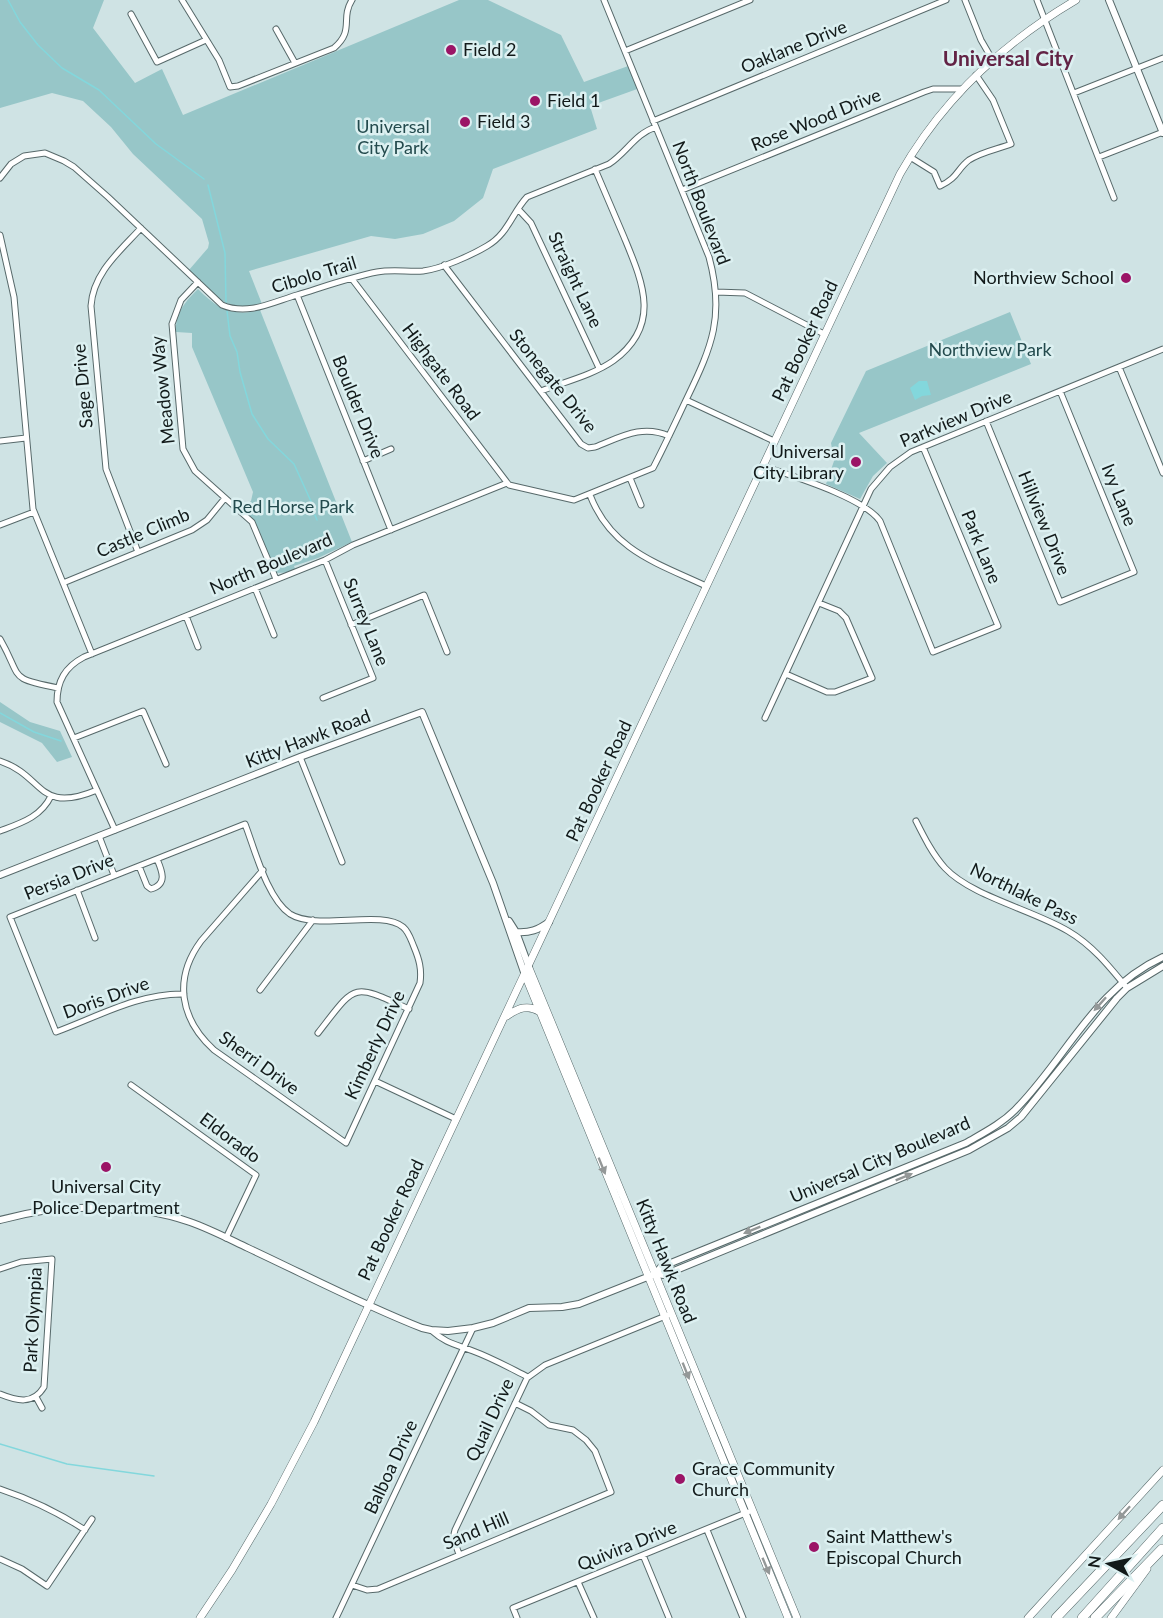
<svg xmlns="http://www.w3.org/2000/svg" width="1163" height="1618" viewBox="0 0 1163 1618" font-family="Lato,sans-serif">
  <rect width="100%" height="100%" fill="#cfe3e4"/>
  <!-- green -->
  <path fill="#97c6c8" d="M0,0H104L93,28L135,83L162,69L183,115L459,0H488L561,35L584,82L631,65L640,88L590,106L597,129L493,169L483,198L454,221L423,234L395,239L371,236L249,271L262,304C222,313 215,295 189,270L208,248L209,243L202,219L133,154L111,127L83,101L52,93L0,108Z
    M198,289C218,309 231,317 260,310L352,542L318,558L294,566L296,572L276,573L255,523L241,509L251,501L253,492L192,347V333L176,332C175,313 185,302 198,289Z
    M1010,312L1031,364L859,433L887,463L873,476L860,499L826,484L834,461L831,443L866,371Z
    M0,702L30,722L60,731L72,757L57,762L42,743L0,722Z"/>
  <!-- water -->
  <path fill="#83d7dc" d="M919,381H927L931,395L922,396L915,400L910,388Z"/>
  <g fill="none" stroke-linecap="round" stroke-linejoin="round">
    <!-- stream -->
    <path stroke="#83d7dc" stroke-width="1.5" d="M8,0L20,22L38,45L62,68L99,90L156,144L204,179
      M208,185L225,253L226,302
      M227,311L230,336L237,352L240,372L252,414L268,439L294,464L314,508
      M315,515L317,520
      M0,713L34,732L61,741
      M0,1444L67,1464L154,1476"/>
    <defs>
      <path id="minor" d="M182,0L219,60L230,87L238,86L334,48C355,30 340,19 352,0
        M965,0L981,40L992,59
        M1037,0L1114,198
        M131,14L157,62L206,40
        M276,29L295,63
        M625,51L750,0
        M1074,93L1163,58
        M653,121L946,0
        M910,157L934,172L940,186C958,178 957,169 969,160C981,152 998,149 1011,144L993,100L976,75
        M1099,157L1163,132
        M0,178L11,164L24,156L45,153L64,161L74,167L108,197L222,305C248,316 273,302 297,295C323,287 351,277 377,272C392,269 408,272 423,271C441,269 472,255 487,246C508,234 512,213 527,197L609,164C626,153 636,133 656,127
        M682,190L924,92L933,89H963
        M518,209L531,223L599,368
        M0,235L14,297L33,509L92,654
        M444,265L581,444L588,448L595,447C621,437 642,424 669,436
        M352,279L509,485L574,500L653,468C665,445 676,421 687,398C712,346 725,316 709,257L604,0
        M198,282L181,300L172,324L183,449L195,471L252,522L276,579
        M716,292L745,293L824,334
        M297,295L391,530
        M1119,367L1163,473
        M541,391C564,382 593,375 613,361C662,325 643,283 624,237C614,214 605,192 595,169
        M686,400L774,441
        M986,421L1060,602L1134,572L1060,391
        M0,441L26,438
        M363,461L391,449
        M763,466C792,476 863,497 880,521L933,652L998,626L923,447
        M630,478L641,505
        M590,495C611,550 657,563 706,586
        M0,525L34,512
        M138,552L106,469L91,306C93,273 120,251 141,228
        M63,583L192,530L207,520L225,498
        M255,588L274,635
        M186,616L198,647
        M351,625L424,595L447,652
        M0,639C23,679 7,678 58,688
        M786,674L827,692H835L872,678L846,618L839,611L819,603
        M323,698L373,678L325,560
        M765,718L871,489L890,467L911,452L1163,349
        M74,738L143,711L166,764
        M300,757L342,862
        M0,761C45,776 37,815 97,790
        M916,821C924,837 933,855 945,868C971,896 1033,910 1068,931C1092,945 1109,966 1127,988
        M115,830L57,702C57,681 65,667 84,657L325,560L353,545L507,483
        M0,831C21,823 41,817 51,796
        M99,836L114,875
        M139,866L147,886L151,889C168,884 162,871 157,859
        M77,890L95,938
        M260,990L313,920
        M184,994C139,993 97,1017 56,1032L10,917L245,824C255,850 267,898 290,914C317,931 382,909 403,927C409,932 411,940 414,947C419,959 422,969 420,983L346,1143L214,1050C180,1019 173,979 201,941L263,870
        M318,1033C357,983 351,983 409,1009
        M375,1081L456,1119
        M131,1085L256,1175L226,1238
        M0,1269L21,1262L52,1259L44,1387C33,1405 17,1401 0,1394
        M431,1330C447,1344 455,1344 473,1351C492,1358 510,1368 528,1377
        M36,1397L42,1408
        M0,1489C30,1499 58,1512 85,1530
        M707,1530L743,1618
        M459,1554L453,1538L455,1530L527,1378L545,1365L668,1315
        M643,1555L669,1618
        M0,1559L22,1569L47,1586L92,1519
        M578,1582L594,1618
        M352,1585L367,1590L378,1589L611,1492L595,1451L586,1440L573,1430L549,1425L531,1411L515,1403
        M336,1618L473,1328
        M517,1618L513,1608L748,1512"/>
      <path id="tertiary" d="M1109,0L1163,133
        M0,875L300,757L422,712L493,883L525,975
        M509,921L516,932L529,967
        M516,932C530,933 538,930 549,922
        M0,1220C57,1204 133,1202 190,1222C210,1229 229,1239 248,1248C306,1275 363,1305 422,1328L431,1330L448,1331L473,1328L493,1323L529,1308L562,1307L579,1304L655,1274L661,1267L966,1143C983,1133 1001,1124 1015,1110C1067,1058 1093,989 1163,957
        M655,1274L664,1275L969,1150L1008,1128L1021,1117L1117,998L1127,988L1163,966"/>
      <path id="secondary" d="M529,968L797,1618
        M525,975L788,1618
        M507,1016C518,1008 528,1004 540,1012
        M200,1618L232,1570L271,1504L314,1422L900,174C942,100 1003,43 1076,0
        M1028,1618L1163,1470
        M1111,1618L1147,1569"/>
      <path id="motorway" d="M1056,1618L1163,1505
        M1082,1618L1163,1528
        M1095,1618L1162,1549"/>
    </defs>
    <!-- minor casing -->
    <use href="#minor" stroke="#57696a" stroke-width="7"/>
    <!-- tertiary casing -->
    <use href="#tertiary" stroke="#57696a" stroke-width="8"/>
    <!-- secondary casing -->
    <use href="#secondary" stroke="#57696a" stroke-width="8"/>
    <!-- motorway casing -->
    <use href="#motorway" stroke="#57696a" stroke-width="10"/>
    <!-- minor -->
    <use href="#minor" stroke="#fff" stroke-width="5"/>
    <!-- tertiary -->
    <use href="#tertiary" stroke="#fff" stroke-width="6"/>
    <!-- secondary -->
    <use href="#secondary" stroke="#fff" stroke-width="7"/>
    <!-- motorway -->
    <use href="#motorway" stroke="#fff" stroke-width="9"/>
  </g>
  <!-- one-way arrows -->
  <defs><path id="oneway-solid" d="M-6-.8H1V-3.2L6.5 0L1 3.2V.8H-6Z" transform="scale(1.5)"/></defs>
  <g fill="#949898">
    <use href="#oneway-solid" transform="translate(1100 1004) rotate(132)"/>
    <use href="#oneway-solid" transform="translate(602 1166) rotate(68)"/>
    <use href="#oneway-solid" transform="translate(904 1177) rotate(-22)"/>
    <use href="#oneway-solid" transform="translate(752 1230) rotate(158)"/>
    <use href="#oneway-solid" transform="translate(686 1371) rotate(68)"/>
    <use href="#oneway-solid" transform="translate(1124 1513) rotate(132)"/>
    <use href="#oneway-solid" transform="translate(766 1566) rotate(67)"/>
  </g>
  <!-- markers -->
  <g fill="#9b1466" stroke="#dcf0f1" stroke-width="2">
    <circle cx="451" cy="50" r="6"/>
    <circle cx="535" cy="101" r="6"/>
    <circle cx="465" cy="122" r="6"/>
    <circle cx="1126" cy="278" r="6"/>
    <circle cx="856" cy="462" r="6"/>
    <circle cx="106" cy="1167" r="6"/>
    <circle cx="680" cy="1479" r="6"/>
    <circle cx="814" cy="1547" r="6"/>
  </g>
  <g text-anchor="middle" stroke-width="5" stroke-linejoin="round" paint-order="stroke">
    <!-- street labels -->
    <g font-size="18" fill="#121a1a" stroke="#dcf0f1">
      <text transform="translate(794 47) rotate(-22)" y="6">Oaklane Drive</text>
      <text transform="translate(816 120) rotate(-22)" y="6">Rose Wood Drive</text>
      <text transform="translate(701 203) rotate(69)" y="6">North Boulevard</text>
      <text transform="translate(314 275) rotate(-17)" y="6">Cibolo Trail</text>
      <text transform="translate(575 280) rotate(65)" y="6">Straight Lane</text>
      <text transform="translate(805 341) rotate(-65)" y="6">Pat Booker Road</text>
      <text transform="translate(441 372) rotate(53)" y="6">Highgate Road</text>
      <text transform="translate(553 381) rotate(51)" y="6">Stonegate Drive</text>
      <text transform="translate(83 386) rotate(-95)" y="6">Sage Drive</text>
      <text transform="translate(163 390) rotate(-96)" y="6">Meadow Way</text>
      <text transform="translate(358 407) rotate(68)" y="6">Boulder Drive</text>
      <text transform="translate(956 419) rotate(-23)" y="6">Parkview Drive</text>
      <text transform="translate(1119 495) rotate(68)" y="6">Ivy Lane</text>
      <text transform="translate(1044 523) rotate(68)" y="6">Hillview Drive</text>
      <text transform="translate(143 533) rotate(-23)" y="6">Castle Climb</text>
      <text transform="translate(981 547) rotate(68)" y="6">Park Lane</text>
      <text transform="translate(271 564) rotate(-23)" y="6">North Boulevard</text>
      <text transform="translate(366 622) rotate(68)" y="6">Surrey Lane</text>
      <text transform="translate(308 739) rotate(-21)" y="6">Kitty Hawk Road</text>
      <text transform="translate(599 781) rotate(-65)" y="6">Pat Booker Road</text>
      <text transform="translate(69 877) rotate(-22)" y="6">Persia Drive</text>
      <text transform="translate(1024 894) rotate(26)" y="6">Northlake Pass</text>
      <text transform="translate(106 998) rotate(-20)" y="6">Doris Drive</text>
      <text transform="translate(375 1045) rotate(-65)" y="6">Kimberly Drive</text>
      <text transform="translate(259 1063) rotate(36)" y="6">Sherri Drive</text>
      <text transform="translate(230 1138) rotate(37)" y="6">Eldorado</text>
      <text transform="translate(880 1160) rotate(-23)" y="6">Universal City Boulevard</text>
      <text transform="translate(391 1220) rotate(-65)" y="6">Pat Booker Road</text>
      <text transform="translate(666 1261) rotate(68)" y="6">Kitty Hawk Road</text>
      <text transform="translate(33 1320) rotate(-87)" y="6">Park Olympia</text>
      <text transform="translate(490 1420) rotate(-65)" y="6">Quail Drive</text>
      <text transform="translate(391 1467) rotate(-65)" y="6">Balboa Drive</text>
      <text transform="translate(476 1531) rotate(-23)" y="6">Sand Hill</text>
      <text transform="translate(627 1546) rotate(-22)" y="6">Quivira Drive</text>
    </g>
    <!-- poi labels -->
    <g font-size="18" fill="#121a1a" stroke="#dcf0f1" text-anchor="start">
      <text x="463" y="56">Field 2</text>
      <text x="547" y="107">Field 1</text>
      <text x="477" y="128">Field 3</text>
      <text x="1114" y="284" text-anchor="end">Northview School</text>
      <text x="844" y="458" text-anchor="end">Universal<tspan x="844" dy="21">City Library</tspan></text>
      <text x="106" y="1193" text-anchor="middle">Universal City<tspan x="106" dy="21">Police Department</tspan></text>
      <text x="692" y="1475">Grace Community<tspan x="692" dy="21">Church</tspan></text>
      <text x="826" y="1543">Saint Matthew's<tspan x="826" dy="21">Episcopal Church</tspan></text>
    </g>
    <!-- park labels -->
    <g font-size="18" fill="#234a4d" stroke="#dcf0f1">
      <text x="393" y="133">Universal<tspan x="393" dy="21">City Park</tspan></text>
      <text x="990" y="356">Northview Park</text>
      <text x="293" y="513">Red Horse Park</text>
    </g>
    <!-- quarter labels -->
    <g font-size="21" font-weight="bold" fill="#622345" stroke="#dcf0f1">
      <text x="1008" y="66">Universal City</text>
    </g>
  </g>
  <!-- north arrow -->
  <g transform="translate(1109 1564) rotate(278)" stroke="#dcf0f1" stroke-width="4.5" paint-order="stroke">
  <path d="M0-4.5L10 22L0 15L-10 22Z" fill="#121a1a"/>
  <text y="-9" font-size="16" font-weight="bold" text-anchor="middle" fill="#121a1a">N</text>
  </g>
</svg>
